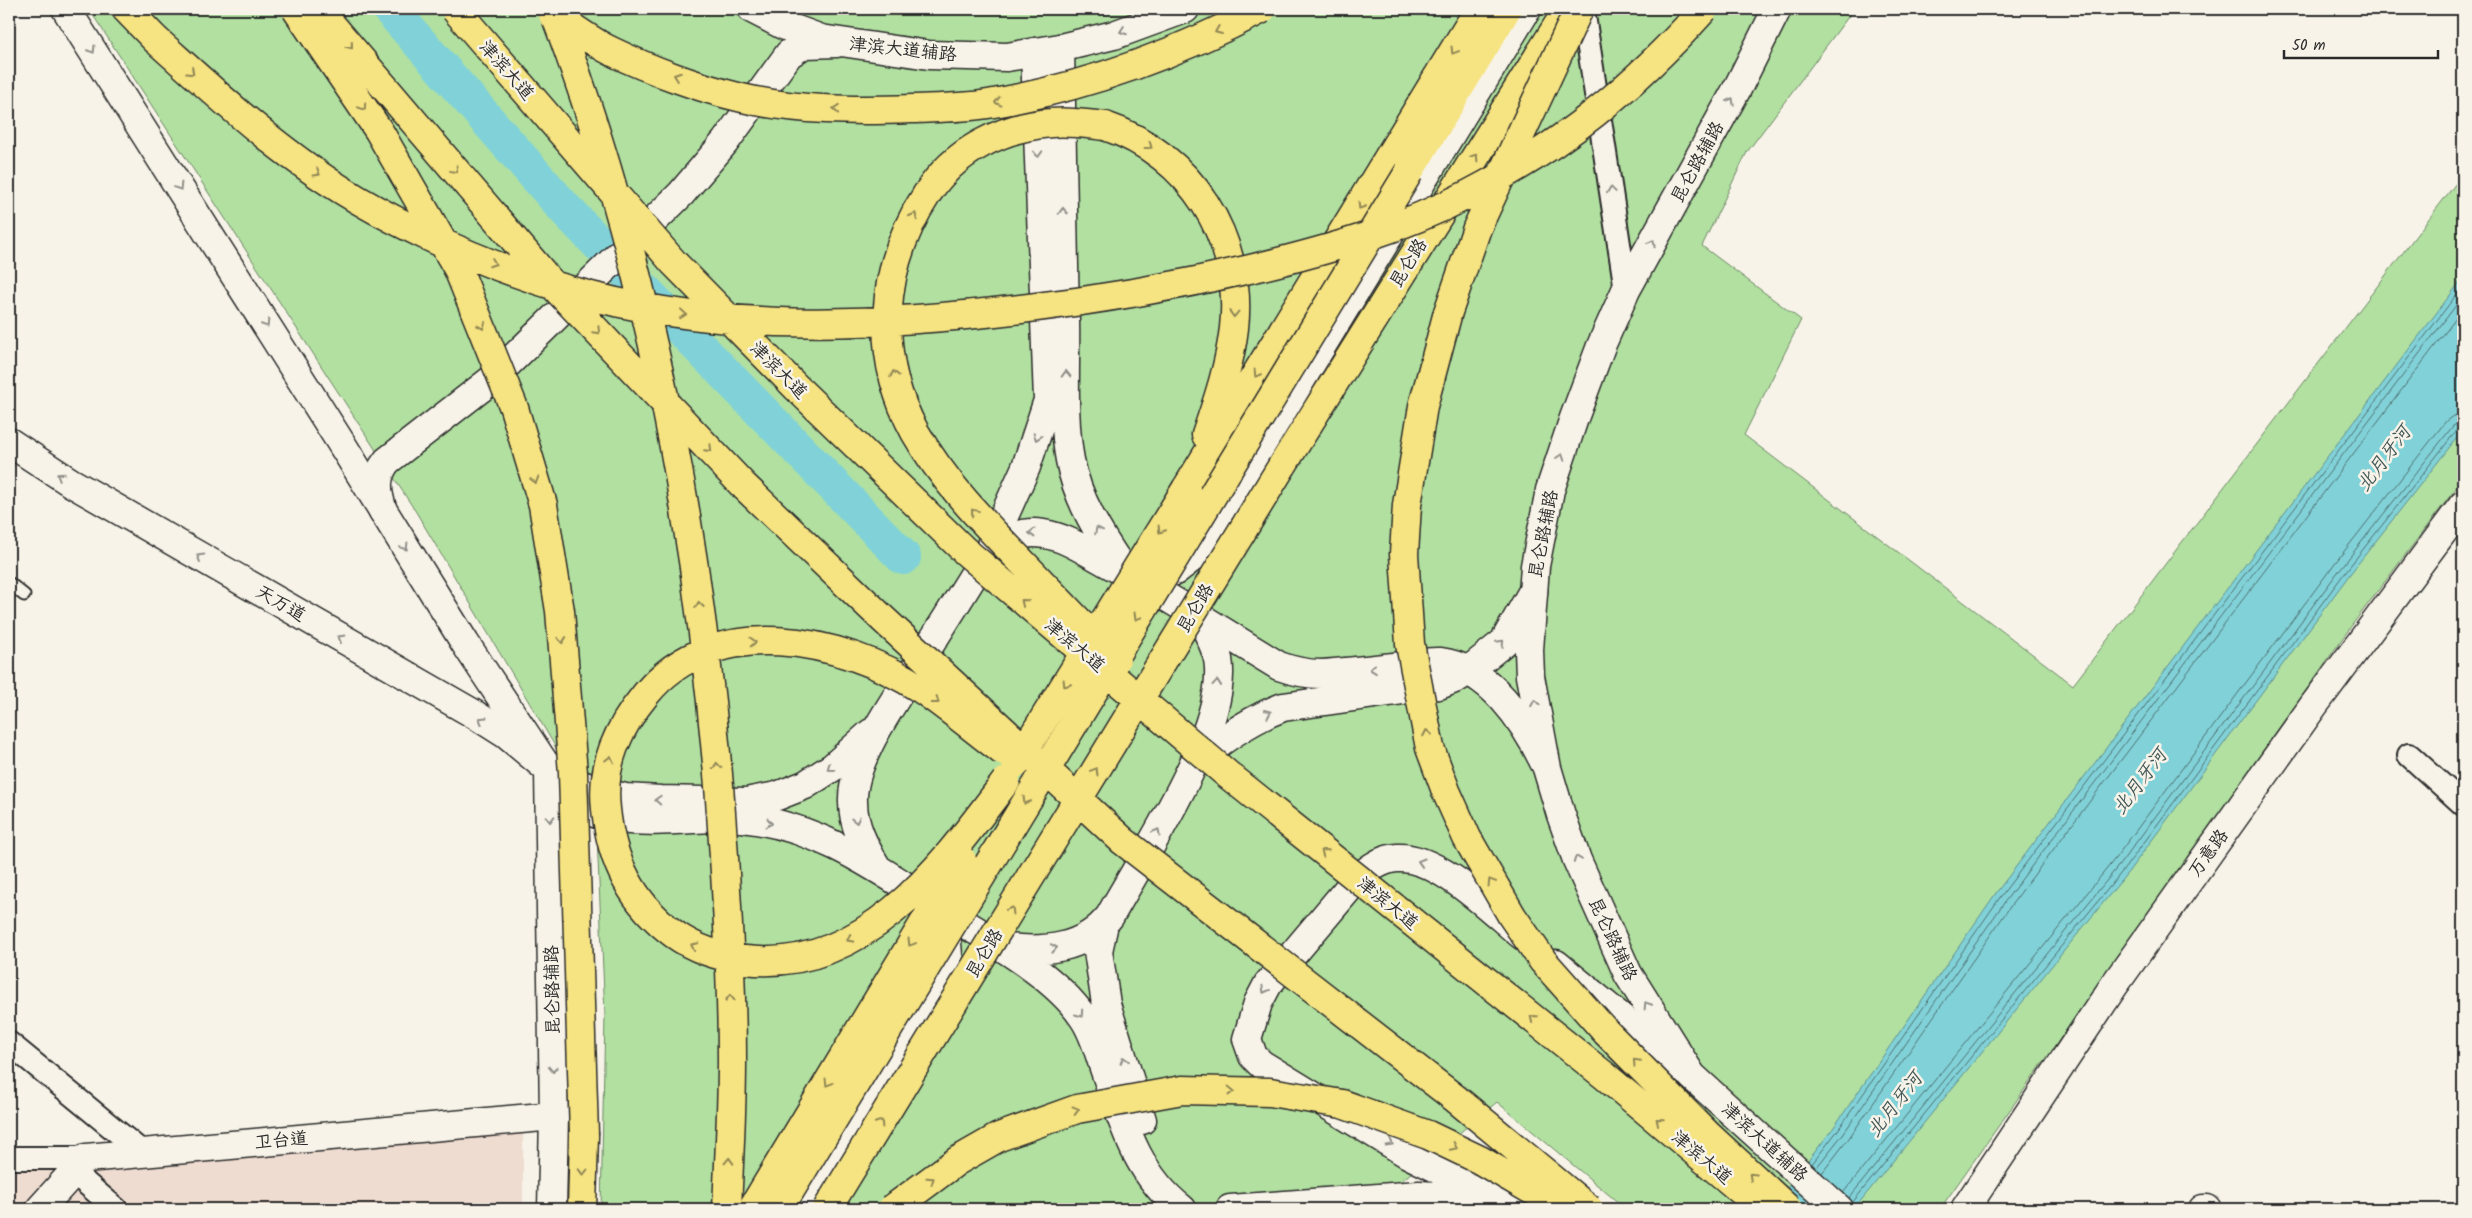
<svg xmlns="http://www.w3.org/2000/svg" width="2472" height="1218" viewBox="0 0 2472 1218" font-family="Kalam,'LXGW WenKai TC',sans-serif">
  <rect width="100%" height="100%" fill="#f7f3e8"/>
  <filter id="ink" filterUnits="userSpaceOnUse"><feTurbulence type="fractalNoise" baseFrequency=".02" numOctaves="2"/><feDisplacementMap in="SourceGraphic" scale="10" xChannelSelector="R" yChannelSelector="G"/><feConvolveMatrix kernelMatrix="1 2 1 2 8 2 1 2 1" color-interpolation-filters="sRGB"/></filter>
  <g filter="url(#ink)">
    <!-- built -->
    <path fill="#efdcd0" d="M523,1132V1209H9V1160Z"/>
    <!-- green -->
    <path fill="#b1e0a0" stroke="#6e8666" d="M89,9H1854L1747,152L1702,246L1801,320L1744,435L2073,685L2463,174V479L2352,625L1940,1209H1626L1497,1102L1400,1182L1309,1194L1297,1209H601L605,1015L596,815L416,512Z"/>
    <!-- water -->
    <path fill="#81d2d8" stroke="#5f8f93" d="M2463,278V430L2350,574L2129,871L1854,1209H1771L1834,1127L1996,893Z"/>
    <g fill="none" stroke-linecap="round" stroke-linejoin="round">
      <!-- shore -->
      <path stroke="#4d6e70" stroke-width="1" d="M1812,1164L1838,1130L2001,896L2463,286
        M1816,1168L1843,1134L2006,900L2463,296
        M1822,1173L1849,1138L2012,904L2463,309
        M1843,1193L2114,860L2335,563L2446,421L2453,416L2463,414
        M1849,1198L2120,864L2341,568L2453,426L2463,421
        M1852,1203L2125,868L2346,571L2457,430L2463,428"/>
      <!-- river -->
      <path stroke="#81d2d8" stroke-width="36" d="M390,9L566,210L903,557"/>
      <defs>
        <path id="service" d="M9,583L24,595"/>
        <path id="minor" d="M1583,9L1626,290
          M2409,755L2463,804
          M9,1043L143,1153
          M9,1158H86
          M73,1172L116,1209"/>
        <path id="tertiary" d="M1060,48C1061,139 1063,230 1065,320C1066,364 1062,418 1070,460C1077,499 1100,536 1122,568
          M9,442L70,482L474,714L507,735L549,770L589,788L625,798L661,800L746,802L777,796L805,785L833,767L871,733
          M383,511C377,493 374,477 387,461L490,381L681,194L725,142L789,54L804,44L837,43
          M987,554L1026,467L1048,400L1035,52
          M1198,759C1224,738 1251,719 1283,707L1439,685L1457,678L1468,671L1504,642L1533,591
          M560,788C596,839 689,814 742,818C774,821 807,832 836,846C869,862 899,882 930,902C977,933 1051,970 1083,1017C1093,1031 1098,1049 1103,1065C1122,1119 1135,1173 1182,1209
          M876,866C864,846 853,825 853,802C851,759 897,698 919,662C942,626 964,591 986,555C1003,539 1020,530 1044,534C1066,537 1087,552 1106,562C1165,594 1221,631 1279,666C1293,671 1306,674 1321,674C1348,672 1374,669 1401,666C1413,665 1427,661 1440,662C1489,668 1524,721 1544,762
          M1104,924L1098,951L1106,1004L1142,1120
          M1006,948C1044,952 1084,950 1110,916C1143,856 1230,726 1218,659C1215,645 1208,633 1202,620
          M1556,964L1687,1072
          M1503,1201L1408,1154L1261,1064L1253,1056L1247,1039L1258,1003L1268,984L1354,882C1366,871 1380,859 1397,858C1438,855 1493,912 1523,936
          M40,1209L86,1158L554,1116
          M1965,1209L2115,984L2314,705L2463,505
          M2203,1209H2207"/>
        <path id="secondary" d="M66,9L343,446L465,643L549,770L554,1116L552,1209
          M752,9L783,25L821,39L929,55L1007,57L1060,48L1114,35L1185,9
          M1777,9L1738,87L1626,290L1601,346L1574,418L1550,490L1535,566L1529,650L1530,676L1547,768L1561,815L1577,860L1628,974L1692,1076L1839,1209
          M1157,577L1175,571L1193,557L1527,9
          M796,1209L943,966L948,956L946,929
          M1230,1209L1419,1195L1468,1198L1510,1204L1519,1209"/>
        <path id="trunk" d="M126,9L155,39
          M1105,126C1190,154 1244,238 1234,328C1230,364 1218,400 1206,435
          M1409,172L1507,9
          M1282,466L1568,9
          M1186,489L1479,9
          M582,1209L584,1135"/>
      </defs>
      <!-- service casing -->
      <use href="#service" stroke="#2b2b2b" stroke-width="15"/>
      <!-- minor casing -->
      <use href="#minor" stroke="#2b2b2b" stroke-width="26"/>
      <!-- tertiary casing -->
      <use href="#tertiary" stroke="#2b2b2b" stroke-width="31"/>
      <!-- secondary casing -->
      <use href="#secondary" stroke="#2b2b2b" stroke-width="31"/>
      <!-- trunk casing -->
      <use href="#trunk" stroke="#2b2b2b" stroke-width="31"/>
      <!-- service -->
      <use href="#service" stroke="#f7f3e8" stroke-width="11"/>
      <!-- minor -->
      <use href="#minor" stroke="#f7f3e8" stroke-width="22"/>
      <!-- tertiary -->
      <use href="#tertiary" stroke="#f7f3e8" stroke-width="28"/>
      <!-- secondary -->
      <use href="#secondary" stroke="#f7f3e8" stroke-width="28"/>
      <!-- trunk -->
      <use href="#trunk" stroke="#f6e381" stroke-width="28"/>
      <defs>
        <path id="trunk-bridge" d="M296,9L379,131L458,269L514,408L543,505L560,611L573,773L584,1135
          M318,9L552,284L742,484L884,620L1123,841L1456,1099L1589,1209
          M455,9L674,263L797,388L965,551L1227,774L1605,1076L1763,1209
          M553,9C647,257 697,522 719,786C726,878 732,970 732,1062C732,1111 729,1160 727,1209
          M1579,9L1477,228L1448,312L1423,406L1407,505L1404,554L1410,644L1430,748L1446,791L1467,838L1512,916L1543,961L1606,1032L1709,1136L1788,1209
          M553,15C572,26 590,41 611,51C650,70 700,88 742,98C797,111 856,111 912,109C937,108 963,108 988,104C1083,88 1176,54 1262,9
          M155,39C202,81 248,124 299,161C373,216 481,265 569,290C716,333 871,327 1021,309C1099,300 1174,287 1250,269C1325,251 1400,230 1469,194C1562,146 1634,87 1704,9
          M1105,126C1087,124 1069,121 1051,123C1002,127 954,151 927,194C880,266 873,355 915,432C943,481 982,521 1021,561C1053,594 1084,627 1116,660
          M1004,752C976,731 949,708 921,689C842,638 713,611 646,694C618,728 601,764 606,809C611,861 632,903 674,934C695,949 719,957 745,960C865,974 943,865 1006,781
          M1016,764L1186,489
          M752,1209L962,860
          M779,1209L1409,172
          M827,1209L1282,466
          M892,1209L957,1161L999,1137L1077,1109L1182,1090L1270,1092L1342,1104L1428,1135L1480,1160L1564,1209"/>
      </defs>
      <!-- trunk-bridge casing -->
      <use href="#trunk-bridge" stroke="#2b2b2b" stroke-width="31" stroke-linecap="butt"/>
      <!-- trunk-bridge -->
      <use href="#trunk-bridge" stroke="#f6e381" stroke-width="28"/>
    </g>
    <!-- one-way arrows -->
    <defs><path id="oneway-chevron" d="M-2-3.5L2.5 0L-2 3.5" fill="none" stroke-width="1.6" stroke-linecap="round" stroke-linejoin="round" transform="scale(1.25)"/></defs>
    <g stroke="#918f8a">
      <use href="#oneway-chevron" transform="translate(1123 31) rotate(160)"/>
      <use href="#oneway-chevron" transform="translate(92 50) rotate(58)"/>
      <use href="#oneway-chevron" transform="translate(1731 101) rotate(-61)"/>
      <use href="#oneway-chevron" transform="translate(1038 154) rotate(88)"/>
      <use href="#oneway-chevron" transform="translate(179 187) rotate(58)"/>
      <use href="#oneway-chevron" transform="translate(1611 190) rotate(-98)"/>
      <use href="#oneway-chevron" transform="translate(1063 211) rotate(-91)"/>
      <use href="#oneway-chevron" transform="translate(1652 243) rotate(-61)"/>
      <use href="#oneway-chevron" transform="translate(266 324) rotate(58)"/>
      <use href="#oneway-chevron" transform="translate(1066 374) rotate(-91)"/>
      <use href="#oneway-chevron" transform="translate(1037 437) rotate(109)"/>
      <use href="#oneway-chevron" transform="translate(1561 457) rotate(-72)"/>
      <use href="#oneway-chevron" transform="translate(60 476) rotate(-147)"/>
      <use href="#oneway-chevron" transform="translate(1098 530) rotate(-116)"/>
      <use href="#oneway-chevron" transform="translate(1032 533) rotate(180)"/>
      <use href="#oneway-chevron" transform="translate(405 547) rotate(58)"/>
      <use href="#oneway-chevron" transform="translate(200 557) rotate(-150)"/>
      <use href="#oneway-chevron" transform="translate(341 638) rotate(-150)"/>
      <use href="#oneway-chevron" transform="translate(1501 643) rotate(-47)"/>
      <use href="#oneway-chevron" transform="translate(1373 669) rotate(174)"/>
      <use href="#oneway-chevron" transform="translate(1217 683) rotate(-85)"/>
      <use href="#oneway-chevron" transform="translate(1535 703) rotate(-100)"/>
      <use href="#oneway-chevron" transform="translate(1268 713) rotate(-24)"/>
      <use href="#oneway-chevron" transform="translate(482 720) rotate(-148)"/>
      <use href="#oneway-chevron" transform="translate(830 768) rotate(144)"/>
      <use href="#oneway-chevron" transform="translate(658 800) rotate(-177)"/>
      <use href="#oneway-chevron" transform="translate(550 819) rotate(89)"/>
      <use href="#oneway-chevron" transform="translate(856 820) rotate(77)"/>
      <use href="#oneway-chevron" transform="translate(769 823) rotate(11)"/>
      <use href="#oneway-chevron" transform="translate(1157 832) rotate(-61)"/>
      <use href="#oneway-chevron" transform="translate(1577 859) rotate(-111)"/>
      <use href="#oneway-chevron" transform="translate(1421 862) rotate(-163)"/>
      <use href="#oneway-chevron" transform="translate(1054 948) rotate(-11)"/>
      <use href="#oneway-chevron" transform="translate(1265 990) rotate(119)"/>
      <use href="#oneway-chevron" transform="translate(1647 1005) rotate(-122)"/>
      <use href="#oneway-chevron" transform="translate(1080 1014) rotate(55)"/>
      <use href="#oneway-chevron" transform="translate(1124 1060) rotate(-107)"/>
      <use href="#oneway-chevron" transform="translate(553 1069) rotate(89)"/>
      <use href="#oneway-chevron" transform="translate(1390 1143) rotate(31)"/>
    </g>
    <g stroke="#908756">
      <use href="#oneway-chevron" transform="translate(1218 31) rotate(157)"/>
      <use href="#oneway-chevron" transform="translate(350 46) rotate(50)"/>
      <use href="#oneway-chevron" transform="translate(1454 51) rotate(121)"/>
      <use href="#oneway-chevron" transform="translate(191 72) rotate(43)"/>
      <use href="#oneway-chevron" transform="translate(677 76) rotate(-160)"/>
      <use href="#oneway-chevron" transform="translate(998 102) rotate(167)"/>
      <use href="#oneway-chevron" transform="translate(363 107) rotate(56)"/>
      <use href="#oneway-chevron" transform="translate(836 109) rotate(-176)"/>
      <use href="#oneway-chevron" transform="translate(1149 146) rotate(36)"/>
      <use href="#oneway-chevron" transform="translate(1475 157) rotate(-58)"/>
      <use href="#oneway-chevron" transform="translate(455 170) rotate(50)"/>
      <use href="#oneway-chevron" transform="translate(317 173) rotate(32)"/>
      <use href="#oneway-chevron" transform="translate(1361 206) rotate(122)"/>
      <use href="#oneway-chevron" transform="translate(914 216) rotate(-63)"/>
      <use href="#oneway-chevron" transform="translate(493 263) rotate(20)"/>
      <use href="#oneway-chevron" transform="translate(683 314) rotate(6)"/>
      <use href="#oneway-chevron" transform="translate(1234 314) rotate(91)"/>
      <use href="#oneway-chevron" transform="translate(482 326) rotate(68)"/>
      <use href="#oneway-chevron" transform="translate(597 331) rotate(46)"/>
      <use href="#oneway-chevron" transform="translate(894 374) rotate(-101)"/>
      <use href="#oneway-chevron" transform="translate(1257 374) rotate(122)"/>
      <use href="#oneway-chevron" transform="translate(709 449) rotate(46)"/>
      <use href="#oneway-chevron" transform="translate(535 480) rotate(74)"/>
      <use href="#oneway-chevron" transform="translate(974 512) rotate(-130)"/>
      <use href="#oneway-chevron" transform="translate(1161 530) rotate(122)"/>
      <use href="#oneway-chevron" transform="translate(1024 602) rotate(-140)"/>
      <use href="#oneway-chevron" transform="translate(699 605) rotate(-97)"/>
      <use href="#oneway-chevron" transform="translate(1137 617) rotate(121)"/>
      <use href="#oneway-chevron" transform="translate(562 640) rotate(85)"/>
      <use href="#oneway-chevron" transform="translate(753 642) rotate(-2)"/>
      <use href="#oneway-chevron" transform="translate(1066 684) rotate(122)"/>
      <use href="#oneway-chevron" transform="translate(936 701) rotate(37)"/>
      <use href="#oneway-chevron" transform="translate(1427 733) rotate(-101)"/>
      <use href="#oneway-chevron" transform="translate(610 759) rotate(-78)"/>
      <use href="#oneway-chevron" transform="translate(717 766) rotate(-95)"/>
      <use href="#oneway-chevron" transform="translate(1095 771) rotate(-59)"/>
      <use href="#oneway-chevron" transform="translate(1026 801) rotate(121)"/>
      <use href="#oneway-chevron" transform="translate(1324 852) rotate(-141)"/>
      <use href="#oneway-chevron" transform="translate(1491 882) rotate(-121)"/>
      <use href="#oneway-chevron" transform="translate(1011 910) rotate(-59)"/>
      <use href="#oneway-chevron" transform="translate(850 939) rotate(153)"/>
      <use href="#oneway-chevron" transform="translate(911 943) rotate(121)"/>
      <use href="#oneway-chevron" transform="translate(694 946) rotate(-152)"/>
      <use href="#oneway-chevron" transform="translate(730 998) rotate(-92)"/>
      <use href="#oneway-chevron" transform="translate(1533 1018) rotate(-141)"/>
      <use href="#oneway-chevron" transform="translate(1636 1062) rotate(-134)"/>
      <use href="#oneway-chevron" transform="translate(828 1083) rotate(121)"/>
      <use href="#oneway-chevron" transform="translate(1231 1091) rotate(1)"/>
      <use href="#oneway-chevron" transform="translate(1076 1110) rotate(-15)"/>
      <use href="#oneway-chevron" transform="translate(1659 1121) rotate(-140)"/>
      <use href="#oneway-chevron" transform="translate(880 1123) rotate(-58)"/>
      <use href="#oneway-chevron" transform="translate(1454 1147) rotate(26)"/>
      <use href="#oneway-chevron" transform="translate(729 1161) rotate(-88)"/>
      <use href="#oneway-chevron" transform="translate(583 1172) rotate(91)"/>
      <use href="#oneway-chevron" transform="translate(1752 1176) rotate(-137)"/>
      <use href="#oneway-chevron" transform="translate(931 1180) rotate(-35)"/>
    </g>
  </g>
  <g text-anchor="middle" stroke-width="5" stroke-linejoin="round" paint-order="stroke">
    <!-- street labels -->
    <g font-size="18" fill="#2b2b2b" stroke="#f7f3e8">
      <text transform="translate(903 49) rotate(6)" y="6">津滨大道辅路</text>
      <text transform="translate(507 70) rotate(49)" y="6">津滨大道</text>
      <text transform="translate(1697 162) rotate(-61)" y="6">昆仑路辅路</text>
      <text transform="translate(1408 263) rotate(-58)" y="6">昆仑路</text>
      <text transform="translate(779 370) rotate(45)" y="6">津滨大道</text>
      <text transform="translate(1543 534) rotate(-79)" y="6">昆仑路辅路</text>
      <text transform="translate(281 603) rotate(30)" y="6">天万道</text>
      <text transform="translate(1195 608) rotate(-59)" y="6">昆仑路</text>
      <text transform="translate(1075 645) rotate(40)" y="6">津滨大道</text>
      <text transform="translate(2208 853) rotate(-54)" y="6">万意路</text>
      <text transform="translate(1388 903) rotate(39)" y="6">津滨大道</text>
      <text transform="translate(1613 939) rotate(65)" y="6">昆仑路辅路</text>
      <text transform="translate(984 953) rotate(-59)" y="6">昆仑路</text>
      <text transform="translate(552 990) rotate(-91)" y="6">昆仑路辅路</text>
      <text transform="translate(281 1140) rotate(-5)" y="6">卫台道</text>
      <text transform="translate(1765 1142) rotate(42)" y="6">津滨大道辅路</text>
      <text transform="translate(1702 1157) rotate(40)" y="6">津滨大道</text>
    </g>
    <!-- water labels -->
    <g font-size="19" font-style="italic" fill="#405556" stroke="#f7f3e8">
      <text transform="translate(2383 458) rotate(-53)" y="7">北月牙河</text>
      <text transform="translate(2139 781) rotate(-53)" y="7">北月牙河</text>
      <text transform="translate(1894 1104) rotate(-52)" y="7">北月牙河</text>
    </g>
  </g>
  <!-- margin -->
  <rect width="2472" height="1218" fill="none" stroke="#f7f3e8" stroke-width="30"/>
  <rect x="15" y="15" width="2442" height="1188" fill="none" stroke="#2b2b2b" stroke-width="2" filter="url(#ink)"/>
  <!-- scale -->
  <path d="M2284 50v8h154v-8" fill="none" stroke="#2b2b2b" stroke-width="2.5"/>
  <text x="2292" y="50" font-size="15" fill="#2b2b2b" stroke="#f7f3e8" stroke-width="4" paint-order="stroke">50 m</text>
</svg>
